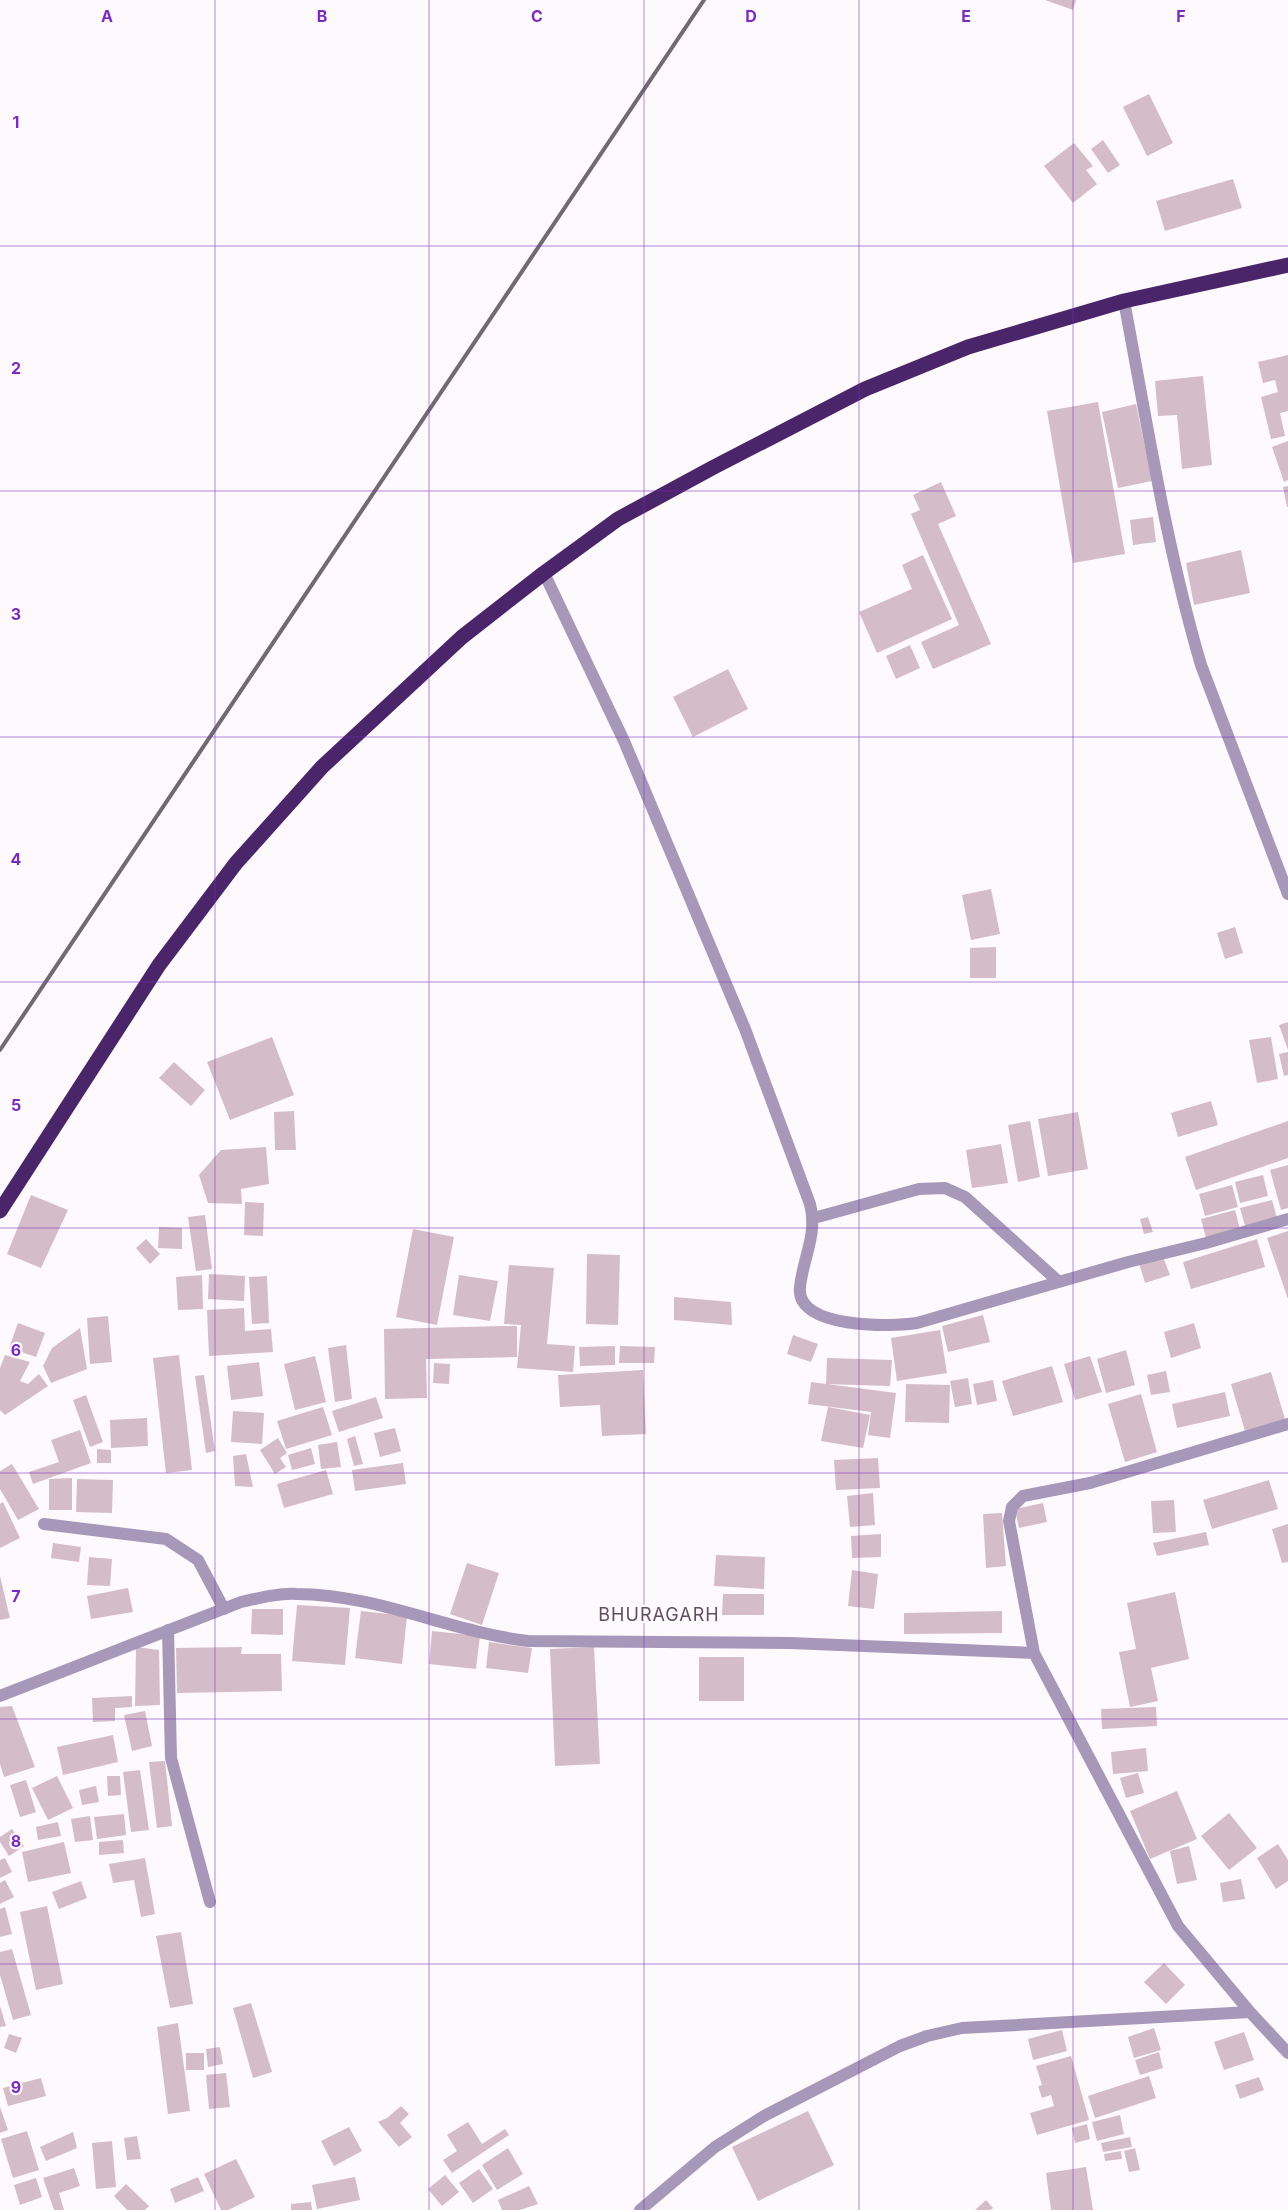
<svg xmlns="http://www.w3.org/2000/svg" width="1288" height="2210" viewBox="0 0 1288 2210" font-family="Inter,sans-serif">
  <rect width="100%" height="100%" fill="#fdf9fd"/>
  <!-- building -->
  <path fill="#d5bcc9" d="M1045,0H1076L1073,10Z
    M1149,94L1173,143L1147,156L1123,107Z
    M1103,140L1120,165L1108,173L1091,149Z
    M1074,143L1093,166L1086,170L1097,184L1073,203L1044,166Z
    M1233,179L1242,208L1165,231L1156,201Z
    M1288,355V411L1280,413L1285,436L1271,439L1261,397L1278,392L1275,380L1263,383L1258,362Z
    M1203,376L1212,465L1182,469L1177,415L1158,416L1155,381Z
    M1098,402L1125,554L1073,563L1047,411Z
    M1136,404L1152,481L1118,488L1102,412Z
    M1288,441V480L1284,482L1272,447Z
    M941,482L956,516L938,524L991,644L933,669L921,642L959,625L911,514L920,510L913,495Z
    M1288,486V507H1287L1283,487Z
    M1153,517L1156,542L1133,545L1130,520Z
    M1241,550L1250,593L1194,605L1186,563Z
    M923,555L952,619L877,653L859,612L912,589L902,565Z
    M910,645L920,668L896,679L886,656Z
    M728,669L748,709L693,737L673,697Z
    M991,889L1000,934L971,940L962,895Z
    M1235,927L1243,953L1225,959L1217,933Z
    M996,947V978H970V948Z
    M1288,1022V1050L1279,1025Z
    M272,1037L294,1095L230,1120L207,1062Z
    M1271,1037L1278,1079L1257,1083L1249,1040Z
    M1288,1052V1075L1284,1076L1279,1054Z
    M174,1062L205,1090L191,1106L159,1078Z
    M1211,1101L1218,1125L1178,1137L1171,1113Z
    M294,1111L296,1150H275L274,1112Z
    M1078,1112L1088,1169L1048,1176L1038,1119Z
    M1030,1121L1040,1177L1018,1182L1008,1125Z
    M1288,1121V1158L1196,1190L1185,1157Z
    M1001,1144L1008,1183L972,1188L966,1150Z
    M266,1147L269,1184L241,1189L242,1204L208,1203L199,1175L221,1150Z
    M1288,1165V1208L1281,1210L1270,1170Z
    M1263,1175L1268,1196L1240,1203L1235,1182Z
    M1232,1185L1238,1207L1205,1216L1199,1194Z
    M31,1195L68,1210L41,1268L7,1254Z
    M1272,1200L1277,1218L1245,1226L1240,1208Z
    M245,1202L264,1203L263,1236L244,1235Z
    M1235,1210L1240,1229L1206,1238L1201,1219Z
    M205,1215L212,1269L196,1271L188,1217Z
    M1148,1217L1153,1232L1144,1234L1140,1219Z
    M159,1227L182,1228V1249L158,1248Z
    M413,1229L454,1237L437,1325L396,1317Z
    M1288,1231V1299L1267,1238Z
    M146,1239L160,1254L150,1264L136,1248Z
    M1257,1239L1265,1267L1191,1289L1183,1262Z
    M587,1254L620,1255L618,1325L586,1324Z
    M1162,1254L1170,1275L1145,1283L1139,1263Z
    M509,1265L554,1268L547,1344L575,1346L573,1372L517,1368L521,1325L504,1324Z
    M209,1274L245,1276L244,1301L208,1299Z
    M202,1275L203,1309L178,1310L176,1277Z
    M459,1275L498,1281L490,1321L453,1315Z
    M267,1276L269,1323L252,1324L249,1277Z
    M674,1297L731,1302L732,1325L674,1320Z
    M244,1308L245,1331L271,1329L273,1352L209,1356L207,1310Z
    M983,1315L990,1342L948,1352L942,1326Z
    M108,1316L112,1362L90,1364L87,1318Z
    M18,1323L45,1333L36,1357L9,1348Z
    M1194,1323L1201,1348L1171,1358L1164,1332Z
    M503,1326H517V1357L426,1359L427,1398L385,1399L384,1329Z
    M80,1328L87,1369L51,1383L43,1366L52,1348Z
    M940,1330L947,1373L897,1381L891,1338Z
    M793,1335L818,1344L811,1362L787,1354Z
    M346,1345L352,1399L335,1402L328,1348Z
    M615,1346V1365L580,1366L579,1347Z
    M620,1346L655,1347L654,1363H619Z
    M1126,1350L1135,1385L1106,1393L1097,1359Z
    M5,1355L30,1362L20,1381L28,1384L39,1374L48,1386L5,1415L0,1410V1368Z
    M179,1355L192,1470L166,1473L153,1358Z
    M315,1356L326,1402L295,1410L284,1364Z
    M1090,1356L1102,1392L1075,1400L1064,1364Z
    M827,1358L892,1360L890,1386L826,1384Z
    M259,1362L263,1396L231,1400L227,1366Z
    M434,1363L450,1364L449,1384L433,1383Z
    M1052,1366L1063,1402L1013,1416L1002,1381Z
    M643,1370L646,1434L602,1436L600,1405L560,1407L558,1375Z
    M1166,1371L1170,1392L1151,1395L1147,1375Z
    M1271,1372L1285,1419L1245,1431L1231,1384Z
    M204,1375L215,1451L206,1453L195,1376Z
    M968,1378L972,1404L955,1407L950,1381Z
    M993,1380L997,1401L977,1405L973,1384Z
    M811,1382L896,1393L890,1438L868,1435L871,1412L808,1404Z
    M906,1384L950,1385L949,1423L905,1422Z
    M1225,1392L1230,1416L1177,1428L1172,1404Z
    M1141,1394L1157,1452L1125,1462L1108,1404Z
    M86,1395L103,1442L90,1447L73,1400Z
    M376,1397L383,1418L339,1432L332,1411Z
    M323,1407L332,1435L286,1449L277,1421Z
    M828,1407L870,1415L863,1448L821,1441Z
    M233,1411L264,1413L262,1444L231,1442Z
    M147,1418L148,1446L111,1448L110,1420Z
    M395,1428L401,1451L380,1457L374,1433Z
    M80,1430L91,1463L33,1484L29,1472L59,1462L51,1440Z
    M355,1436L363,1464L354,1466L347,1439Z
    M278,1438L287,1453L280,1458L286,1467L275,1474L260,1450Z
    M337,1442L341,1467L321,1469L318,1445Z
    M311,1448L315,1464L292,1470L288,1455Z
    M97,1449L111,1450V1463H97Z
    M246,1454L253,1487L235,1486L233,1456Z
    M878,1458L880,1488L836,1490L834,1460Z
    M403,1463L406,1484L355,1491L352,1470Z
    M12,1464L39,1509L18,1520L0,1489V1471Z
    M326,1470L333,1494L284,1508L277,1484Z
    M72,1478V1510H49V1479Z
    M77,1479L113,1480L112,1513L76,1512Z
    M1269,1480L1278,1509L1212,1529L1203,1500Z
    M873,1493L875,1525L850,1527L847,1496Z
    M1174,1500L1176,1532L1153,1533L1151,1501Z
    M3,1502L20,1538L0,1548V1504Z
    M1043,1503L1047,1522L1019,1528L1015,1509Z
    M1002,1513L1006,1566L986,1568L983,1514Z
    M1288,1524V1562L1282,1563L1272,1529Z
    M1206,1532L1209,1545L1157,1556L1153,1543Z
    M881,1534V1557L852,1558L851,1536Z
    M53,1543L81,1547L79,1562L51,1558Z
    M716,1555L765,1557L764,1589L714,1586Z
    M89,1557L112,1559L110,1586L87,1585Z
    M467,1563L499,1573L482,1625L450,1614Z
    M852,1570L878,1574L874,1609L848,1606Z
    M0,1576L10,1618L0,1620Z
    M128,1588L133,1612L91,1619L87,1596Z
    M1175,1592L1189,1659L1151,1668L1158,1701L1130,1707L1119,1652L1136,1649L1127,1603Z
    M723,1594H764V1615H722Z
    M297,1605L350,1608L345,1665L292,1661Z
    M252,1609H283V1635L251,1634Z
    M361,1611L407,1616L402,1664L355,1658Z
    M1002,1611V1633L904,1634V1613Z
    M432,1631L480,1636L476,1669L429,1664Z
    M489,1642L532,1648L528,1673L486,1668Z
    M136,1647L159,1650L160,1705L135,1706Z
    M242,1647L241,1654H281L282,1691L177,1693L176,1648Z
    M594,1647L600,1764L555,1766L550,1649Z
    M699,1657H744V1701H699Z
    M132,1696V1707L115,1708V1721L93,1722L92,1698Z
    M12,1706L35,1767L4,1777L0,1764V1707Z
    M1156,1707L1157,1726L1102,1729L1101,1709Z
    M145,1711L152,1746L132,1751L124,1715Z
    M113,1735L118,1762L63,1775L57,1747Z
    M1146,1748L1148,1771L1113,1774L1111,1752Z
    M165,1761L172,1826L157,1828L149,1762Z
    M140,1770L149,1830L131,1832L123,1772Z
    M1138,1773L1144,1793L1126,1798L1120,1778Z
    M57,1776L73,1808L48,1820L32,1788Z
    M107,1776H120L121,1795L108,1796Z
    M26,1780L36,1812L20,1817L10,1785Z
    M96,1786L99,1802L82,1805L79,1790Z
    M1177,1791L1197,1839L1150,1859L1130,1811Z
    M1229,1813L1257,1848L1229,1870L1201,1836Z
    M124,1814L126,1835L97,1839L94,1817Z
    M90,1816L93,1840L75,1842L71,1819Z
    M58,1822L61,1836L38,1840L36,1827Z
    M12,1829L24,1846L9,1856L0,1842V1837Z
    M123,1840L124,1853L99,1855V1842Z
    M64,1842L71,1873L28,1882L22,1852Z
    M1278,1844L1288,1860V1881L1276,1889L1257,1858Z
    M1189,1846L1197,1880L1177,1884L1170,1851Z
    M5,1858L12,1872L0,1878V1860Z
    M145,1858L155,1914L141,1917L134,1880L113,1883L109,1864Z
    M1241,1879L1245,1899L1223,1902L1220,1883Z
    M5,1880L14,1897L0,1904V1883Z
    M81,1881L87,1898L59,1909L52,1892Z
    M47,1906L63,1984L36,1990L20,1912Z
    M5,1907L12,1934L0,1937V1909Z
    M181,1932L193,2004L170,2008L156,1936Z
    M12,1949L31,2015L13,2020L0,1975V1952Z
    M1164,1963L1185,1985L1166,2004L1144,1982Z
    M251,2003L272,2072L253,2078L233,2008Z
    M0,2006L6,2026L0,2027Z
    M178,2023L190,2111L168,2114L157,2027Z
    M1154,2028L1161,2050L1134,2058L1128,2037Z
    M1062,2030L1067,2051L1033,2060L1028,2039Z
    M1244,2032L1254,2060L1224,2070L1214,2042Z
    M9,2034L22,2038L16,2053L4,2048Z
    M220,2047L223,2064L208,2067L206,2049Z
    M1159,2052L1163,2068L1140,2075L1135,2060Z
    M186,2053H204V2070H186Z
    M1071,2056L1089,2120L1037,2135L1030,2113L1054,2106L1051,2095L1042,2098L1038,2086L1042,2085L1036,2066Z
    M226,2073L230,2107L209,2109L206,2075Z
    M1149,2076L1156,2098L1095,2118L1088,2096Z
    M1259,2077L1264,2090L1240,2099L1235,2085Z
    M41,2078L46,2096L8,2106L3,2088Z
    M401,2106L409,2114L400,2123L412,2137L399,2147L378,2122L387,2118Z
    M0,2107L8,2130L0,2133Z
    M808,2111L834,2165L758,2201L732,2147Z
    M1120,2115L1124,2134L1097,2141L1092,2122Z
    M468,2122L482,2144L505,2129L509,2135L452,2173L443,2160L457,2151L447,2135Z
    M1087,2124L1090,2139L1075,2143L1072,2128Z
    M349,2127L362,2151L334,2166L321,2141Z
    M27,2131L39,2170L13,2178L1,2139Z
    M73,2132L77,2148L46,2161L40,2147Z
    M137,2136L141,2159L127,2160L124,2138Z
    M1130,2137L1132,2147L1103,2152L1101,2143Z
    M112,2141L116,2187L96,2189L92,2143Z
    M508,2148L523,2174L497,2190L482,2165Z
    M1135,2148L1140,2170L1129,2172L1124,2151Z
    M1121,2151L1122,2159L1105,2161L1104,2154Z
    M236,2159L255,2197L228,2210H221L204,2174Z
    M1086,2167L1093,2210H1051L1046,2173Z
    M74,2168L80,2186L59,2193L64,2210H54L43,2178Z
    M479,2169L493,2189L473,2203L459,2183Z
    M445,2175L459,2192L442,2206L428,2189Z
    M198,2177L204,2191L175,2203L170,2189Z
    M355,2177L360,2200L317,2209L312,2185Z
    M36,2178L42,2197L20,2205L14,2185Z
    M126,2184L149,2206L145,2210H127L114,2196Z
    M529,2186L538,2204L520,2210H502L498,2200Z
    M986,2200L993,2208L990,2210H975Z
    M311,2202L312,2210H291V2204Z"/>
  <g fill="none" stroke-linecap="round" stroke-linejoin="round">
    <!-- street -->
    <path stroke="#a797b9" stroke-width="12" d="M1124,301C1147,422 1166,546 1201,665L1288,894
      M544,573L624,741L745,1029L810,1204C818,1235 803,1257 800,1287C795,1329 892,1327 917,1323L1128,1262L1206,1243L1288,1219
      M814,1218L919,1189L945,1188L965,1197L1059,1282
      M1288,1424L1090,1483L1023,1496L1012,1507L1009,1521L1034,1653L1178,1926L1250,2012L1288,2053
      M44,1524L166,1539L198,1560L224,1609
      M168,1630L171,1758L210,1902
      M0,1696L241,1602C259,1598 278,1593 297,1594C376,1594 451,1632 528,1641L790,1643L1034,1653
      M640,2210L715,2147L764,2116L900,2046L927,2036L962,2028L1250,2012"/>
    <!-- highway -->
    <path stroke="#4b2569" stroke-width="15" d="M0,1211L159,965L236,863L322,767L462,637L544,573L618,519L714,467L865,389L968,347L1124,301L1288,265"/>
    <!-- rail -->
    <path stroke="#716b71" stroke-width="4" d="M0,1050L704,0"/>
  </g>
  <!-- grid -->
  <path fill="none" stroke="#7b2cbf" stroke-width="1" stroke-opacity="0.55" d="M215,0V2210M429,0V2210M644,0V2210M859,0V2210M1073,0V2210M0,246H1288M0,491H1288M0,737H1288M0,982H1288M0,1228H1288M0,1473H1288M0,1719H1288M0,1964H1288"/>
  <g text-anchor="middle" stroke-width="4.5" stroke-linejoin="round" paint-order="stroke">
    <!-- quarter labels -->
    <g font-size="18" letter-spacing="1" fill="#5f4f5f" stroke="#fdf9fd">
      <text x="659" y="1621">BHURAGARH</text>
    </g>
  </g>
  <g font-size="16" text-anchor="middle" font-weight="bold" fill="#7b2cbf" stroke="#fdf9fd" stroke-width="4.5" stroke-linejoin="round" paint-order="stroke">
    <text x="107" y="22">A</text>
    <text x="322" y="22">B</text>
    <text x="537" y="22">C</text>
    <text x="751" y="22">D</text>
    <text x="966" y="22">E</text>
    <text x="1181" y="22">F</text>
    <text x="16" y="128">1</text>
    <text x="16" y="374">2</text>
    <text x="16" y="620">3</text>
    <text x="16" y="865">4</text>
    <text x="16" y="1111">5</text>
    <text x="16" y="1356">6</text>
    <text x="16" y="1602">7</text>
    <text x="16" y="1847">8</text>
    <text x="16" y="2093">9</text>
  </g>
</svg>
